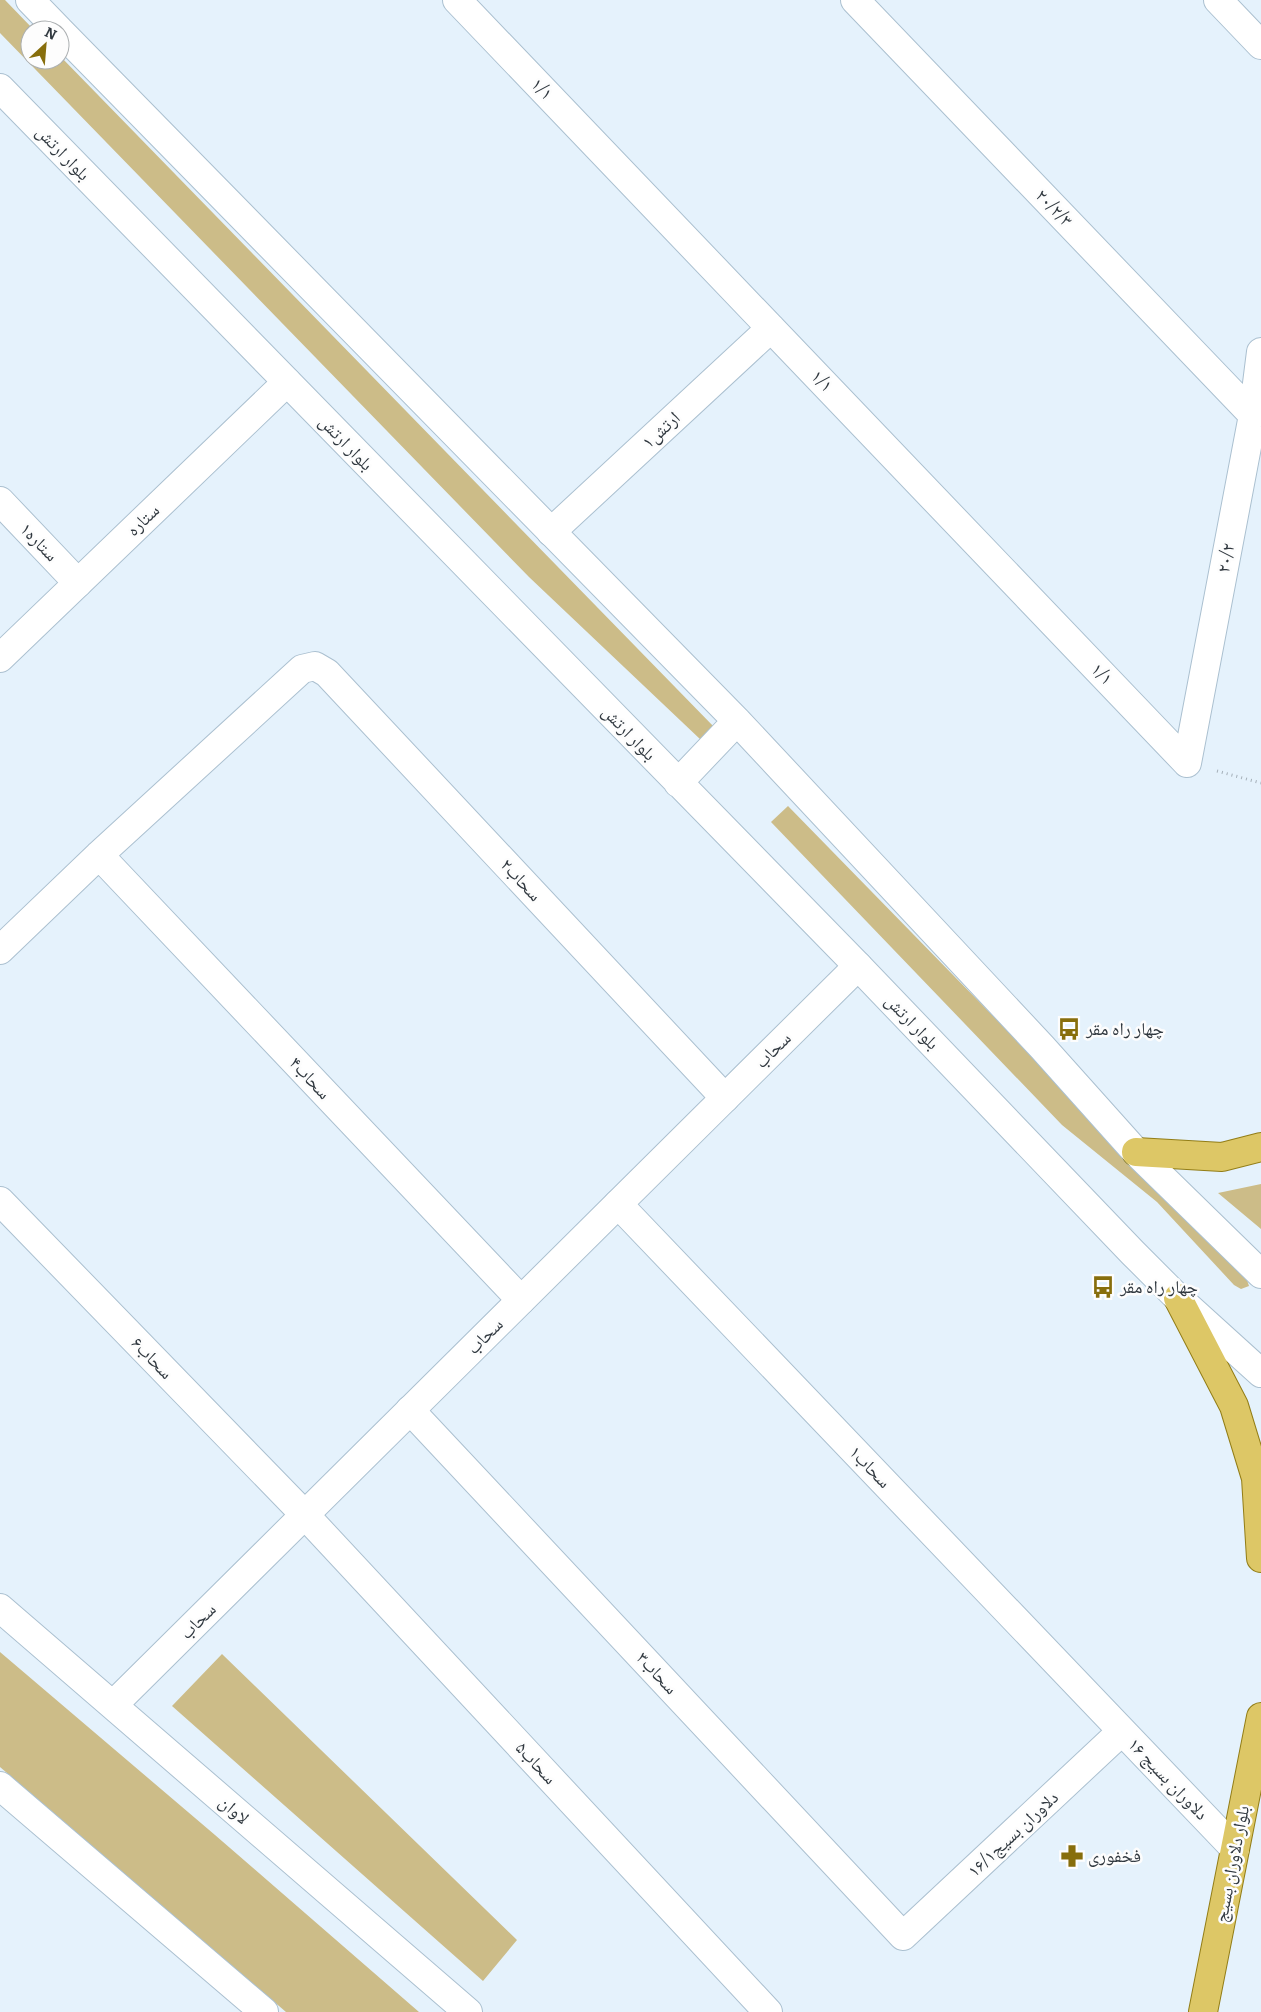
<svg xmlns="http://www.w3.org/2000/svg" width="1261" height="2012" viewBox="0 0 1261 2012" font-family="Bitter,'Noto Naskh Arabic',serif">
  <rect width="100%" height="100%" fill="#e5f2fc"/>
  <!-- green -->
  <path fill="#ccbc88" d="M0,0H5L34,30H30V60H60V56L715,728L701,740L529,577L0,33Z
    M788,806L1245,1274L1249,1286L1241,1289L1234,1285L1157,1202L1062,1125L771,822Z
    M1261,1184V1229L1218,1193Z
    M0,1652L215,1835L419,2012H286L0,1767Z
    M222,1654L517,1940L483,1981L172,1706Z"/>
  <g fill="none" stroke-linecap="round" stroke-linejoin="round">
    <defs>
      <path id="minor" d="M457,0L1187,763
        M855,0L1253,415
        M1218,0L1261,45
        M0,501L78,583
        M551,532L771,328
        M1187,763L1253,415L1261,352
        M99,855L521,1300
        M0,950L99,855L302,669L315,666L327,673L725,1098
        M0,1201L305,1515L768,2012
        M618,1204L1235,1849
        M410,1410L903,1936L1122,1731"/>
      <path id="tertiary" d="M0,658L287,382
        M0,1608L468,2012
        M113,1705L858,966
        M0,1786L264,2012"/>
      <path id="secondary" d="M30,0L59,30
        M60,31L737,721L1042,1047L1136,1152L1261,1274
        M0,88L858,966L1133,1253L1178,1298L1261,1373
        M678,783L737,721"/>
      <path id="primary" d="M1136,1152L1222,1157L1261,1147
        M1178,1298L1234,1406L1256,1478L1261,1558
        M1203,2012L1261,1717"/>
    </defs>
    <!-- minor casing -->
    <use href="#minor" stroke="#abc0d0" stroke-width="30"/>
    <!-- tertiary casing -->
    <use href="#tertiary" stroke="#abc0d0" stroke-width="30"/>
    <!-- secondary casing -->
    <use href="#secondary" stroke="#abc0d0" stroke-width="30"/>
    <!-- primary casing -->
    <use href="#primary" stroke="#927d16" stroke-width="30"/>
    <!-- path -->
    <path stroke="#a4afb8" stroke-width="3" stroke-dasharray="1 4" stroke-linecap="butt" d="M1217,771L1261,783"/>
    <!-- minor -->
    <use href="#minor" stroke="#fff" stroke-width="28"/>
    <!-- tertiary -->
    <use href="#tertiary" stroke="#fff" stroke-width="28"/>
    <!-- secondary -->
    <use href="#secondary" stroke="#fff" stroke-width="28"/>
    <!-- primary -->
    <use href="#primary" stroke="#ddc766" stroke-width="28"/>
  </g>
  <!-- icons -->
  <defs>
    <symbol id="bus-bare" viewBox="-9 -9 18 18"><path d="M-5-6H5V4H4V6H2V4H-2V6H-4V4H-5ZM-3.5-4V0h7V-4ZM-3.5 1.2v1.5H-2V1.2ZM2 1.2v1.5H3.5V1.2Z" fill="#876e0c" stroke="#fdfdfd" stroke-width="2.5" paint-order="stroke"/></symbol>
    <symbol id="pharmacy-bare" viewBox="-9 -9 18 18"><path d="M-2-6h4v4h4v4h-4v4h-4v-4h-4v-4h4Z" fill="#876e0c" stroke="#fdfdfd" stroke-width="2.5" paint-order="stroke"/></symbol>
  </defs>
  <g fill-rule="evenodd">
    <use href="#bus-bare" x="1053" y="1013" width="32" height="32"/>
    <use href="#bus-bare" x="1087" y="1271" width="32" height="32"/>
    <use href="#pharmacy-bare" x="1056" y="1840" width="32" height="32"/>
  </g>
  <g text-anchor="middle" stroke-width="5" stroke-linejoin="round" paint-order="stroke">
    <!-- street labels -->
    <g font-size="18" fill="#313940" stroke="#fdfdfd">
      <text transform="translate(542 89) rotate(46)" y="6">۱/۱</text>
      <text transform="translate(63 153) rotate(46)" y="6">بلوار ارتش</text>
      <text transform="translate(1054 208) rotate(46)" y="6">۲۰/۲/۳</text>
      <text transform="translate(822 381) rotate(46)" y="6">۱/۱</text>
      <text transform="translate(661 430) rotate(-43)" y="6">ارتش۱</text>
      <text transform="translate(346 443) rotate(46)" y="6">بلوار ارتش</text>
      <text transform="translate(143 520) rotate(-44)" y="6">ستاره</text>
      <text transform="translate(39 542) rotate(46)" y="6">۱ستاره</text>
      <text transform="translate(1226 558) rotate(-79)" y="6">۲۰/۲</text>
      <text transform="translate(1102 674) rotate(46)" y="6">۱/۱</text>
      <text transform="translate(629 733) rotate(46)" y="6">بلوار ارتش</text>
      <text transform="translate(521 880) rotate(47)" y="6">۲سحاب</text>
      <text transform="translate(912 1022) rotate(46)" y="6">بلوار ارتش</text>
      <text transform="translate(773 1050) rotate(-45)" y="6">سحاب</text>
      <text transform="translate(310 1078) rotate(47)" y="6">۴سحاب</text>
      <text transform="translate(485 1336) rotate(-45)" y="6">سحاب</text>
      <text transform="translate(152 1358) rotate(46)" y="6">۶سحاب</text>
      <text transform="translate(870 1467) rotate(46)" y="6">۱سحاب</text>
      <text transform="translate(198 1621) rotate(-45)" y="6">سحاب</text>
      <text transform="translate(657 1673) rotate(47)" y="6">۳سحاب</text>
      <text transform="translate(536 1763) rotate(47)" y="6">۵سحاب</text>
      <text transform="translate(1168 1779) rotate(46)" y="6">دلاوران بسیج ۱۶</text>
      <text transform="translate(234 1810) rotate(41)" y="6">لاوان</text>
      <text transform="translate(1013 1834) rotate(-43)" y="6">دلاوران بسیج۱۶/۱</text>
      <text transform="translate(1232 1864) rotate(-79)" y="6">بلوار دلاوران بسیج</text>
    </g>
    <!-- poi labels -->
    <g font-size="18" fill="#313940" stroke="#fdfdfd" text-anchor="start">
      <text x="1086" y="1035">چهار راه مقر</text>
      <text x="1120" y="1293">چهار راه مقر‍</text>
      <text x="1088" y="1862">فخفوری</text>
    </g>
  </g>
  <!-- north arrow -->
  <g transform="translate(45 45) rotate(26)"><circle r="24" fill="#fdfdfd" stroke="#abafb1"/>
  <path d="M0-4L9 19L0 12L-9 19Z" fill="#876e0c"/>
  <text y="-8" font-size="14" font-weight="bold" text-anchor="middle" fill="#313940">N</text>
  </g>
</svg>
